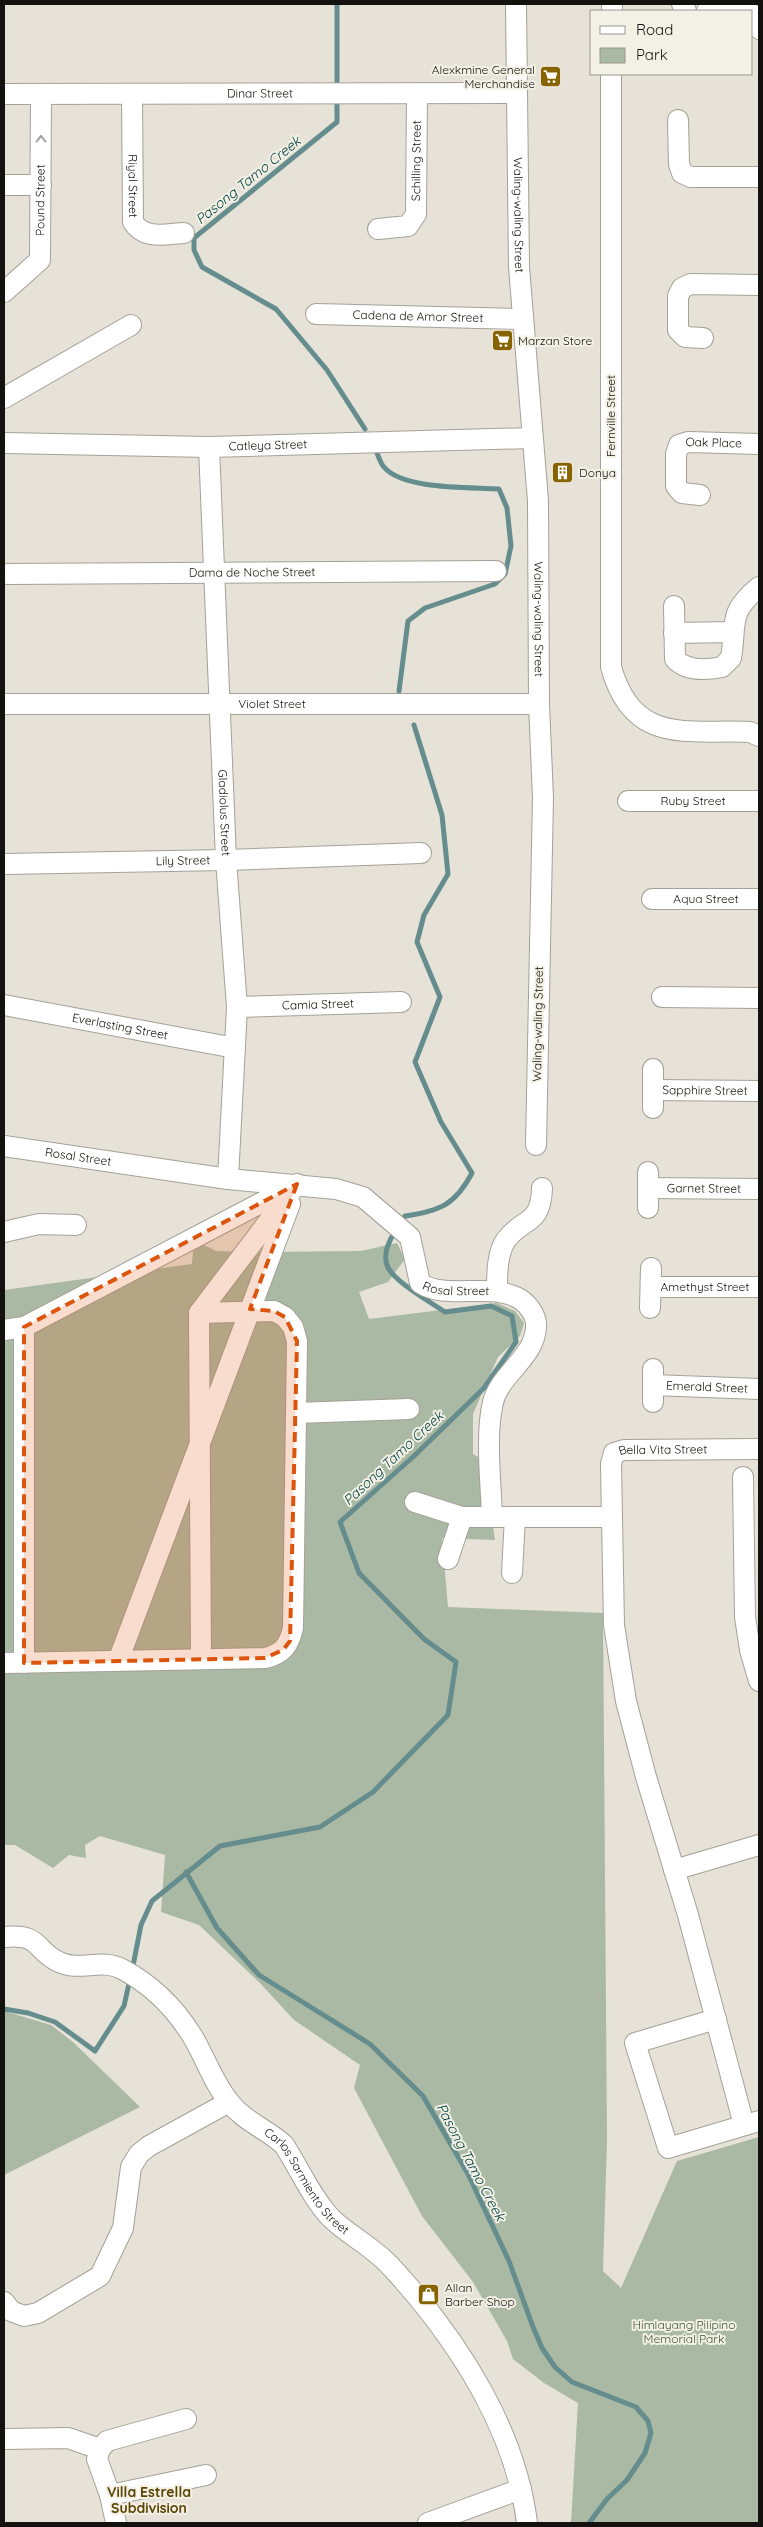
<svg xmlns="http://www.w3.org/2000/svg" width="763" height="2527" viewBox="0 0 763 2527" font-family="Quicksand,sans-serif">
  <rect width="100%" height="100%" fill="#e6e2d7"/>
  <!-- green -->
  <path fill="#aab9a3" d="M194,1240L216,1251L258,1252L361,1251L397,1243L405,1259L388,1282L359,1292L369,1319L497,1303L515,1311L524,1323L520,1336L498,1357L473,1414V1454L483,1460L495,1540L442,1538L448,1607L603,1613L607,2140L603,2271L621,2288L677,2161L759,2137V2523H571L578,2403L544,2383L513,2359L507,2341L473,2282L422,2216L354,2088L360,2065L294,2020L259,1982L199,1925L161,1912L165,1855L100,1836L85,1845L86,1858L69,1855L53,1868L15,1845H4V1290L192,1264Z
    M4,2011L51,2025L73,2042L140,2107L4,2175Z"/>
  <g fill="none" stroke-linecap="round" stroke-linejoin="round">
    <!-- stream -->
    <path stroke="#658d8d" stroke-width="5" d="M337,88V4
      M337,97V122L194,238V250L202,267L276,309L327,370L365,429
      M377,453C379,458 381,464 384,467C403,490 470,487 499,489L507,508L511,546L505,574L495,584L425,608L408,621L399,691
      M401,1222L405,1216C440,1211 455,1205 472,1173L441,1122L415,1062L440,997L417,942L424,915L448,874L442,815L414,725
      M186,1872L217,1928L259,1975L370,2044L423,2096L468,2174L509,2261L533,2327L542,2348L555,2367L572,2382L636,2407L648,2421L651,2433L645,2453L627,2480L607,2499L589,2523
      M132,1971L141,1925L152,1901L220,1846L320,1827L373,1792L448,1715L456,1662L424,1639L359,1573L340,1522L414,1456L484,1388L516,1342L512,1316L491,1306L445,1312C432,1303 391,1280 387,1265C383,1254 389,1240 395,1232
      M4,2009L28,2013L55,2022L95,2051L124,2006L130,1979"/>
    <defs>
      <g id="minor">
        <path id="s1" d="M516,4L519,267L538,501L539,704L543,798L536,1145"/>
        <path d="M682,4L686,11"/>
        <path d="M612,11V4"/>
        <path d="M707,11L744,4"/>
        <path d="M752,14L759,29"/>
        <path d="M611,74V667C633,746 687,729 750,732L759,736"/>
        <path id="s2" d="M4,94L516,93"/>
        <path id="s3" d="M132,94L133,222C144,240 166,234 184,233"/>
        <path d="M678,120L679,164L682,173L691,177H759"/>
        <path d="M4,185H41"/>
        <path id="s4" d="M378,229L408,226L416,214L417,94"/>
        <path id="s5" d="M4,292L40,260L41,94"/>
        <path id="s6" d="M316,314L522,319"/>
        <path d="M703,338L685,337L678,330V296L682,288L691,284L759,285"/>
        <path d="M4,398L131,325"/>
        <path id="s7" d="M4,443L209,447L532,438"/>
        <path id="s8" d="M209,447L226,860L237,1007L228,1179"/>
        <path id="s9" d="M700,495L682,493L676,486V454L679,445L688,442L759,444"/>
        <path id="s10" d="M7,574L496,571"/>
        <path d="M674,606L675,659C687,672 707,670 722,667L731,658C737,622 727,614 759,587"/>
        <path d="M674,633L732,632"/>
        <path id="s11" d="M4,704H539"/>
        <path id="s12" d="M628,801H759"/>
        <path id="s13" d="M4,864L226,860L421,853"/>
        <path id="s14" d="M652,899H759"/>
        <path d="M662,997L759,998"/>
        <path id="s15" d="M4,1005L235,1048"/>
        <path id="s16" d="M237,1007L401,1002"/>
        <path id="s17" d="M653,1090L759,1091"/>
        <path d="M653,1108V1069"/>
        <path id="s18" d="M4,1146L228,1179L336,1189L363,1197L410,1237L420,1283C445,1300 486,1283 516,1297C527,1302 537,1315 536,1327C535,1357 500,1374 493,1402C485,1436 491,1482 492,1517"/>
        <path id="s19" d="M648,1188L759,1189"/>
        <path d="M648,1208V1172"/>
        <path d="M4,1232L39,1224L76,1225"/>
        <path id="s20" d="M651,1287H759"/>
        <path d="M497,1290C497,1274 497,1253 506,1240C523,1217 541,1226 542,1188"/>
        <path d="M650,1308L651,1268"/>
        <path d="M199,1313L201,1659"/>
        <path d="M4,1330L24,1327L297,1184L199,1313L274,1311L285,1317L293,1327L297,1341L293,1628C289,1645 283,1654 265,1658L4,1663"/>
        <path d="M653,1369V1402"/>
        <path id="s21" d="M653,1385L759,1389"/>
        <path d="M296,1413L409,1409"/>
        <path d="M743,1477L745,1617L750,1650L759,1681"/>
        <path d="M415,1502L462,1517H610"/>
        <path d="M448,1559L462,1517"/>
        <path d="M512,1573L515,1517"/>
        <path d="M118,1661L290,1204"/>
        <path d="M24,1663V1327"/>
        <path d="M674,1870L759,1845"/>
        <path id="s22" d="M4,1937C42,1933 34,1951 59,1962C80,1972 101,1958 122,1969C150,1984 174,2007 191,2034C205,2056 213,2083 230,2103C245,2122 267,2129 284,2145C299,2168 312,2198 331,2218C344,2231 362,2241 376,2253C386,2260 395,2271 403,2280C462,2347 516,2433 527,2523"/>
        <path d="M716,2019L635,2043L668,2148L759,2121"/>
        <path id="s23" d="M744,2125L688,1915L646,1777L626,1701L614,1625L611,1464L614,1453L624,1450L759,1449"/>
        <path d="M4,2302L11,2311L24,2316L38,2313L100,2276L123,2228L131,2167L139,2154L149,2146L229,2102"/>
        <path d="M4,2439L68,2438L100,2449"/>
        <path d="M110,2495L206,2475"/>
        <path d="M116,2523L110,2495L97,2459L100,2449L107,2441L186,2419"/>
        <path d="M428,2523L521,2489"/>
      </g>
    </defs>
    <!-- minor casing -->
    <use href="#minor" stroke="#a4a197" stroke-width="22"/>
    <!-- minor -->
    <use href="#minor" stroke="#fff" stroke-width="20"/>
  </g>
  <!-- one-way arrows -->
  <defs><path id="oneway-chevron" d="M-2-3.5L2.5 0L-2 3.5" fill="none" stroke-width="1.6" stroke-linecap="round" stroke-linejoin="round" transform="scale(1.25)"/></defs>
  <use stroke="#a1a09f" href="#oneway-chevron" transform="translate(41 139) rotate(-90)"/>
  <!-- marked area -->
  <path fill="#dd550c" fill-opacity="0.2" stroke="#dd550c" stroke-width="4" stroke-dasharray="10 6" stroke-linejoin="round" d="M297,1184L250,1309L274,1311L285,1317L297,1341L290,1641L283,1650L265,1658L24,1663V1327Z"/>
  <!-- icons -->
  <defs>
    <symbol id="supermarket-square" viewBox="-11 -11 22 22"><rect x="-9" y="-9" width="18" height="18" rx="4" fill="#876400" stroke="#f3f0e5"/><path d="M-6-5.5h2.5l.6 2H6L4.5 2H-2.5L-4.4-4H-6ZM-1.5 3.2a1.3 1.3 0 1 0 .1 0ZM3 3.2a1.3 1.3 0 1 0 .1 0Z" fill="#fff"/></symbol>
    <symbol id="building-square" viewBox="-11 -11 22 22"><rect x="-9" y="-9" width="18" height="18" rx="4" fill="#876400" stroke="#f3f0e5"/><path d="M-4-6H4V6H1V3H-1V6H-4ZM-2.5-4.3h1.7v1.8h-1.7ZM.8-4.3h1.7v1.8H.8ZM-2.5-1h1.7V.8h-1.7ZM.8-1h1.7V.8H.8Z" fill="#fff"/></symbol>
    <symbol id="shop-square" viewBox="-11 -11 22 22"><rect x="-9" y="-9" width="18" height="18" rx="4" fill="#876400" stroke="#f3f0e5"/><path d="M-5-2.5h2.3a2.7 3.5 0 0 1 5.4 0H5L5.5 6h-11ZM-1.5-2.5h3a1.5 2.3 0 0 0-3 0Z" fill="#fff"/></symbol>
  </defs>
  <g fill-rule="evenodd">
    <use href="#supermarket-square" x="538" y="64" width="25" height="25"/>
    <use href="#supermarket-square" x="490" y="328" width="25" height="25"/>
    <use href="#building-square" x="550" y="460" width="25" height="25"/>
    <use href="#shop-square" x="416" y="2282" width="25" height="25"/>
  </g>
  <g text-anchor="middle" stroke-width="4" stroke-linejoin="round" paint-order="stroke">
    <!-- poi labels -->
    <g font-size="12" fill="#13120e" stroke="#f3f0e5" text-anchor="start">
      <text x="535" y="74" text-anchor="end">Alexkmine General<tspan x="535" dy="14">Merchandise</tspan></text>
      <text x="518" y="345">Marzan Store</text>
      <text x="579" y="477">Donya</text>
      <text x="445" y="2292">Allan<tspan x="445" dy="14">Barber Shop</tspan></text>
    </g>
    <!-- street labels -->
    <g font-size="12" fill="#13120e" stroke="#f3f0e5">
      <text dy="4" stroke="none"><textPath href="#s2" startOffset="256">Dinar Street</textPath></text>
      <text dy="4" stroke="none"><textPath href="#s4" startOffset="98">Schilling Street</textPath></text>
      <text dy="4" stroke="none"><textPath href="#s3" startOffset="92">Riyal Street</textPath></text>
      <text dy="4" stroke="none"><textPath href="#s5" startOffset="108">Pound Street</textPath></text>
      <text dy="4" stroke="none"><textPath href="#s1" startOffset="211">Waling-waling Street</textPath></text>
      <text dy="4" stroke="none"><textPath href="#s6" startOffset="102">Cadena de Amor Street</textPath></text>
      <text transform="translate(611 416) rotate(-90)" y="4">Fernville Street</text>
      <text dy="4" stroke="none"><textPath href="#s9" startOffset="104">Oak Place</textPath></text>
      <text dy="4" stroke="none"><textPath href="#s7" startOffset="264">Catleya Street</textPath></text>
      <text dy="4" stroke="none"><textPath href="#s10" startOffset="245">Dama de Noche Street</textPath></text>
      <text dy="4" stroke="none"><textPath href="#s1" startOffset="616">Waling-waling Street</textPath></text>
      <text dy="4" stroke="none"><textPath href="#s11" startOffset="268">Violet Street</textPath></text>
      <text dy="4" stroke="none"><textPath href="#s12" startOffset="65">Ruby Street</textPath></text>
      <text dy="4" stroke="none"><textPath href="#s8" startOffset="366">Gladiolus Street</textPath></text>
      <text dy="4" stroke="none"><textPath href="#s13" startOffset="179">Lily Street</textPath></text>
      <text dy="4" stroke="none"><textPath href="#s14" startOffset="54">Aqua Street</textPath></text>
      <text dy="4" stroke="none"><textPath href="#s16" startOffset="81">Camia Street</textPath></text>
      <text transform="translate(538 1024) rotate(-89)" y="4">Waling-waling Street</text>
      <text dy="4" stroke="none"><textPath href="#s15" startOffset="118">Everlasting Street</textPath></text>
      <text dy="4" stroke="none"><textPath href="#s17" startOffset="52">Sapphire Street</textPath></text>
      <text dy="4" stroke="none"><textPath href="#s18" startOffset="75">Rosal Street</textPath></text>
      <text dy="4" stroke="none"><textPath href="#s19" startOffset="56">Garnet Street</textPath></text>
      <text dy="4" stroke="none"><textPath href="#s18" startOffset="509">Rosal Street</textPath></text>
      <text dy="4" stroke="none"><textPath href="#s20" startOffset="54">Amethyst Street</textPath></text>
      <text dy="4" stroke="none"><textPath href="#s21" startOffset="54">Emerald Street</textPath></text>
      <text dy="4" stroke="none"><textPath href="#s23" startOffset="739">Bella Vita Street</textPath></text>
      <text dy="4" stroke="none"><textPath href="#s22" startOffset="414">Carlos Sarmiento Street</textPath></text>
    </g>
    <!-- park labels -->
    <g font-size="12" fill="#3c582d" stroke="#f3f0e5">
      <text x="684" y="2329">Himlayang Pilipino<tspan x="684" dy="14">Memorial Park</tspan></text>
    </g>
    <!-- water labels -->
    <g font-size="14" font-style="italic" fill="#004141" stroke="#f3f0e5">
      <text transform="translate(248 180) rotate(-39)" y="5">Pasong Tamo Creek</text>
      <text transform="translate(393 1458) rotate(-43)" y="5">Pasong Tamo Creek</text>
      <text transform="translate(471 2162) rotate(62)" y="5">Pasong Tamo Creek</text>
    </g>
    <!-- neighbourhood labels -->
    <g font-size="14" font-weight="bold" fill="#5c4405" stroke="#f3f0e5">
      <text x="149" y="2497">Villa Estrella<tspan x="149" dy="16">Subdivision</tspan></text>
    </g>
  </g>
  <!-- border -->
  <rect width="763" height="2527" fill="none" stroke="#13120e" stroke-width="10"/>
  <!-- legend -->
  <rect x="590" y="10" width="162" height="65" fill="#f3f0e5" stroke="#99978f"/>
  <rect x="600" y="26" width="25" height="8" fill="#ffffff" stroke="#99978f"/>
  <text x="636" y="35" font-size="15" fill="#13120e">Road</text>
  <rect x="600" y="48" width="25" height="15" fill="#aab9a3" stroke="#99978f"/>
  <text x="636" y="60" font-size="15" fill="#13120e">Park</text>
</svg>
